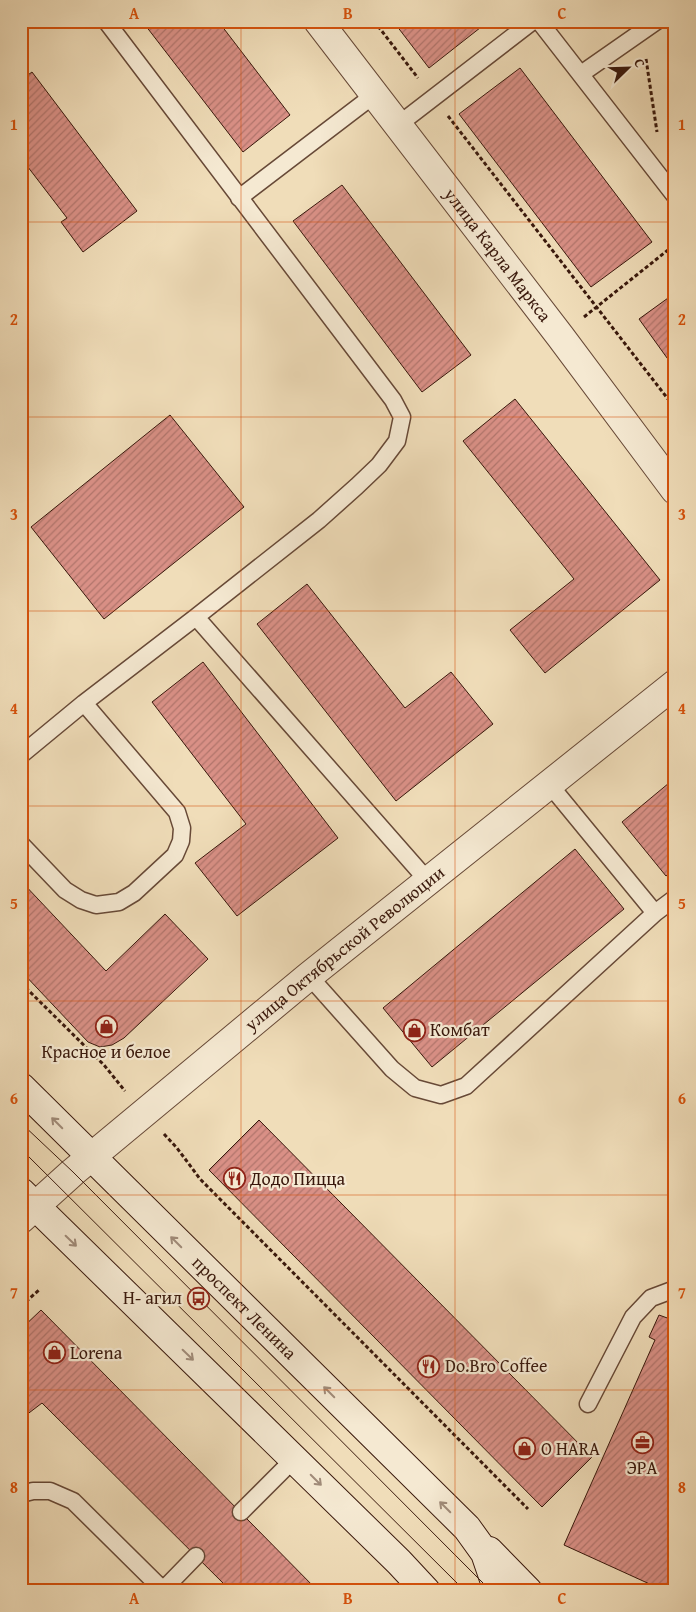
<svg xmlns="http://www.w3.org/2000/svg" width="696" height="1612" viewBox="0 0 696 1612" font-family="'Gentium Book Plus',serif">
  <defs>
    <pattern id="building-hatch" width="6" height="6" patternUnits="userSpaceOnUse" patternTransform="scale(1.25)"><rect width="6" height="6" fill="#d99086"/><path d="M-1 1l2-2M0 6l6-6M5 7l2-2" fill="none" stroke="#b1756c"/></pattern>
  </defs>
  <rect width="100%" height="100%" fill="#f0ddb9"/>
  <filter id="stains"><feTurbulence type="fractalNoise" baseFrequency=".004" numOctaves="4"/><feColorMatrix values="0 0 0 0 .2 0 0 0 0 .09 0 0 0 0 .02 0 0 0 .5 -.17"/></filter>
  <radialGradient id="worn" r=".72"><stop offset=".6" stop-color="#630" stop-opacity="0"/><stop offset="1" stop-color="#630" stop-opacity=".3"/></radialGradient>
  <!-- building -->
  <path fill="url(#building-hatch)" stroke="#39180c" d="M142,21H218L290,115L243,152Z
    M393,21H484L485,24L429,68Z
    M520,68L652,242L591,287L459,114Z
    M32,72L137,211L83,252L61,222L67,218L21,158V80Z
    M342,185L471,355L422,392L293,221Z
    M675,293V369L639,319Z
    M515,399L660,580L545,673L510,630L574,579L463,441Z
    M170,415L244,507L104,619L31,527Z
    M307,584L405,708L451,672L493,724L396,801L257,624Z
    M203,662L338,838L237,916L195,863L246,824L152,702Z
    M675,778V869L666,876L622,822Z
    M575,849L624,909L432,1067L383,1008Z
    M21,881L106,971L165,914L208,959L124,1038L112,1045L100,1047L88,1042L21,971Z
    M259,1120L592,1457L542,1507L209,1170Z
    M41,1310L318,1591H231L42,1403L21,1419V1329Z
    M674,1310L675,1591H665L564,1545L655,1340L649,1337L659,1315L670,1319Z"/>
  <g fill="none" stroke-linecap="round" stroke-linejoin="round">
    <defs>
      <path id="service" d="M539,21L675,196
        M581,74L657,21
        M398,125L533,21
        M239,198L374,95
        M196,617L428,881
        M21,755L84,703L196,617L319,520L357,486L379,465L397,441L402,417L393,400L106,21
        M549,784L655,913
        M21,844L65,890L81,900L96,905L119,902L134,893L175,855L181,841L182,828L177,812L84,703
        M309,976L392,1069L415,1088L441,1095L466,1086L655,913L675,898
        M588,1404L633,1317L651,1298L675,1289
        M21,1494L33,1491H50L73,1501L164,1591
        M241,1512L294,1459
        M163,1590L196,1556"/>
      <g id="minor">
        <path id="s1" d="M318,21L560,336L675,490"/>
      </g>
      <g id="tertiary">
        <path id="s2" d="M21,1219L73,1172L309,976L675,684"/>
      </g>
      <g id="secondary">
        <path id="s3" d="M21,1087L467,1528L485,1553L498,1591"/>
        <path d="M21,1192L399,1562L426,1591"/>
        <path d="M489,1551L528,1591"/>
      </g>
    </defs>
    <!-- service casing -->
    <use href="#service" stroke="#674937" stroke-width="19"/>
    <!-- minor casing -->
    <use href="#minor" stroke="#674937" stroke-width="30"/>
    <!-- tertiary casing -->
    <use href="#tertiary" stroke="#674937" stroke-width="30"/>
    <!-- secondary casing -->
    <use href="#secondary" stroke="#39180c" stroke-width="30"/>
    <!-- path -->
    <path stroke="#39180c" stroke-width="3" stroke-dasharray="4 2.5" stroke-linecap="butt" d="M374,21L418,78
      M646,59L657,132
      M448,116L675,408
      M584,317L673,246L670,220
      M21,983L104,1065L125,1091
      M164,1134L177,1148L200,1179L528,1509
      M21,1306L39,1290"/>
    <!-- service -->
    <use href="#service" stroke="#f5e9d2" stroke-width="16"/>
    <!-- minor -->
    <use href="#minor" stroke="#f5e9d2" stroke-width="28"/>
    <!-- tertiary -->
    <use href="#tertiary" stroke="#f5e9d2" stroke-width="28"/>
    <!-- secondary -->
    <use href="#secondary" stroke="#f5e9d2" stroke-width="28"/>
    <!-- tram -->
    <path stroke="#39180c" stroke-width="1" d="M21,1123L73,1172L491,1591
      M21,1149L465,1591"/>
  </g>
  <!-- one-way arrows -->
  <defs><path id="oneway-shaft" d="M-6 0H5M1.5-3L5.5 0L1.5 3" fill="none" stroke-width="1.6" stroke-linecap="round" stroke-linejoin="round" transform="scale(1.25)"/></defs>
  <g stroke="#a08b79">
    <use href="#oneway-shaft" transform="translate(57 1123) rotate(-135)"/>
    <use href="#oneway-shaft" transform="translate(71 1241) rotate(44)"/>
    <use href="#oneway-shaft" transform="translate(176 1242) rotate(-135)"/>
    <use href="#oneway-shaft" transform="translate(188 1355) rotate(44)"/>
    <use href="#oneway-shaft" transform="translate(329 1392) rotate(-135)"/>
    <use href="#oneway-shaft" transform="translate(316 1480) rotate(45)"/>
    <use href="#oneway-shaft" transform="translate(445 1507) rotate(-135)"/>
  </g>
  <!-- grid -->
  <path fill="none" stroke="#d6520c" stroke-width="1" stroke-opacity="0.55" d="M241,21V1591M455,21V1591M21,222H675M21,417H675M21,611H675M21,806H675M21,1001H675M21,1195H675M21,1390H675"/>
  <!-- icons -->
  <defs>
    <symbol id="shop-ring" viewBox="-11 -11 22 22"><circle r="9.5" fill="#f5e9d2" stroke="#8f2418" stroke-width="1.5"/><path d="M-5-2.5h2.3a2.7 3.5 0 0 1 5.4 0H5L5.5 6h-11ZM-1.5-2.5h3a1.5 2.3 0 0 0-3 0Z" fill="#8f2418"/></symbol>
    <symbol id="restaurant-ring" viewBox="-11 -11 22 22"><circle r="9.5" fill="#f5e9d2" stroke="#8f2418" stroke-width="1.5"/><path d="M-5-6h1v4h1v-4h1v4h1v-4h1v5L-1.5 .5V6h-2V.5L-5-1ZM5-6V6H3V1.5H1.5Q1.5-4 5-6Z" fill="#8f2418"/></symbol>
    <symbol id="bus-ring" viewBox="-11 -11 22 22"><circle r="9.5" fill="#f5e9d2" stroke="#8f2418" stroke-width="1.5"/><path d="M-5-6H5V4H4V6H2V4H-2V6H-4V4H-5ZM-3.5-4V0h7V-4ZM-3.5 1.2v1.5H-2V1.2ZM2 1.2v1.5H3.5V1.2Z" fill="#8f2418"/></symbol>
    <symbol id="office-ring" viewBox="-11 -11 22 22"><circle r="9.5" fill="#f5e9d2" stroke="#8f2418" stroke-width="1.5"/><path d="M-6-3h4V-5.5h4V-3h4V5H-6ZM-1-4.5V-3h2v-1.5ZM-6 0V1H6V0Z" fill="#8f2418"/></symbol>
  </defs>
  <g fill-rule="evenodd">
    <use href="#shop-ring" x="94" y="1014" width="25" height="25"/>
    <use href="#shop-ring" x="402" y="1018" width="25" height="25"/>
    <use href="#restaurant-ring" x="222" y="1166" width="25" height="25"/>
    <use href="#bus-ring" x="186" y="1286" width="25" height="25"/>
    <use href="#shop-ring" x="42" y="1340" width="25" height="25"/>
    <use href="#restaurant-ring" x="416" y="1354" width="25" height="25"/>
    <use href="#office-ring" x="630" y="1430" width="25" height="25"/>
    <use href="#shop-ring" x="512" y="1436" width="25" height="25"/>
  </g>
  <g text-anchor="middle" stroke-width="4.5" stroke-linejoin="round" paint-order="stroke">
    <!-- street labels -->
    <g font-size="18" fill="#39180c" stroke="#f5e9d2">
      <text dy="6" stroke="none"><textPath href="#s1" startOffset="295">улица Карла Маркса</textPath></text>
      <text dy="6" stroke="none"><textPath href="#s2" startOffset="422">улица Октябрьской Революции</textPath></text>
      <text dy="6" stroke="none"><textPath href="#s3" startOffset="314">проспект Ленина</textPath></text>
    </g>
    <!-- poi labels -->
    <g font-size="18" fill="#39180c" stroke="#f5e9d2" text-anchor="start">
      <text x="430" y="1036">Комбат</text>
      <text x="106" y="1058" text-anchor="middle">Красное и белое</text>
      <text x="250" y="1185">Додо Пицца</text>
      <text x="182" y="1304" text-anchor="end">Н- агил</text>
      <text x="70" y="1359">Lorena</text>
      <text x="445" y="1372">Do.Bro Coffee</text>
      <text x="541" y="1455">O HARA</text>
      <text x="642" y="1474" text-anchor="middle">ЭРА</text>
    </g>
  </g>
  <!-- margin -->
  <rect width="696" height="1612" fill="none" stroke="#f0ddb9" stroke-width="55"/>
  <!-- north arrow -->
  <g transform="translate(628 68) rotate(67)" stroke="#f5e9d2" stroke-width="4" paint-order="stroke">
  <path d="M0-4L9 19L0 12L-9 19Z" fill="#39180c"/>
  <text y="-8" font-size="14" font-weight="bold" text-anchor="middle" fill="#39180c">С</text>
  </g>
  <rect x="28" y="28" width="640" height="1556" fill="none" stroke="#d6520c" stroke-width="2"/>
  <g font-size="16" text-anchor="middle" font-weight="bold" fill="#d6520c">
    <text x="134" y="19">A</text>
    <text x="348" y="19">B</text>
    <text x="562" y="19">C</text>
    <text x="14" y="130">1</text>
    <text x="682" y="130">1</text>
    <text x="14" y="325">2</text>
    <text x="682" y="325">2</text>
    <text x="14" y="520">3</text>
    <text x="682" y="520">3</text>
    <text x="14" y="714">4</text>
    <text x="682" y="714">4</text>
    <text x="14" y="909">5</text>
    <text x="682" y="909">5</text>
    <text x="14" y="1104">6</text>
    <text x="682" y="1104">6</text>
    <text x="14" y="1298">7</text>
    <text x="682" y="1298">7</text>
    <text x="14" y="1493">8</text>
    <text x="682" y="1493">8</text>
    <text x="134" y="1604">A</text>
    <text x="348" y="1604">B</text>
    <text x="562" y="1604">C</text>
  </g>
  <rect width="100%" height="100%" filter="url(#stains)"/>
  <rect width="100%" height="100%" fill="url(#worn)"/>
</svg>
